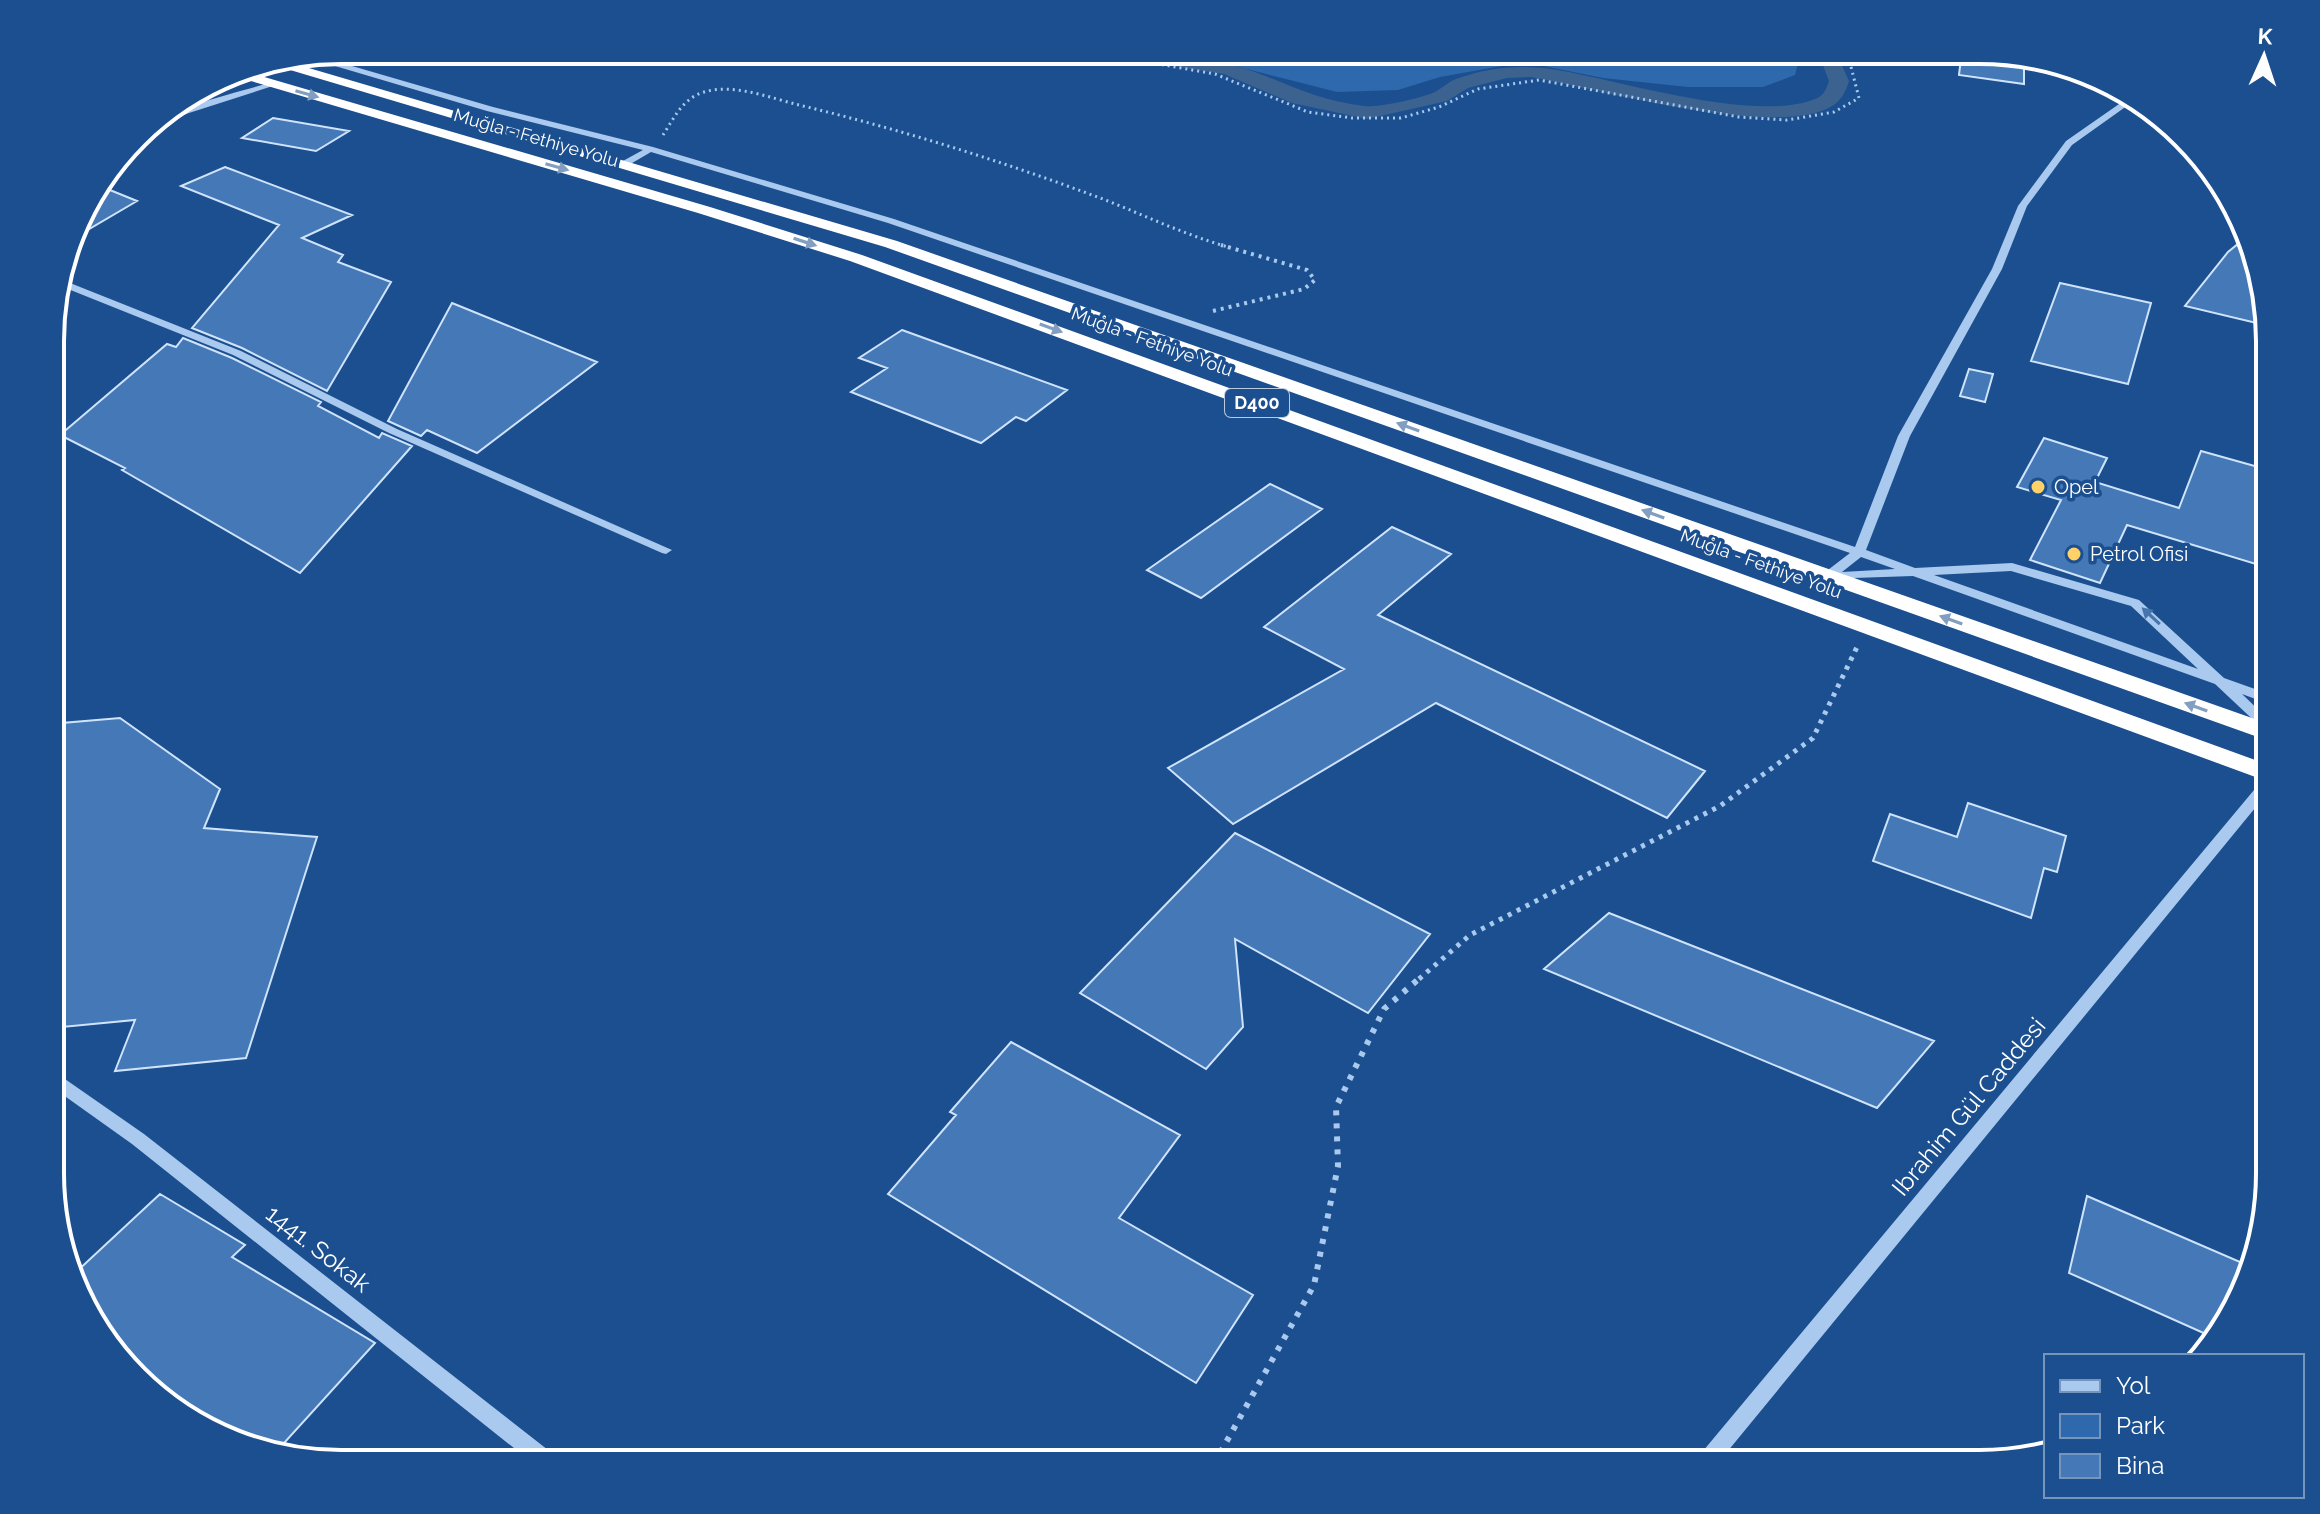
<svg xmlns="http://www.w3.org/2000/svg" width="2320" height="1514" viewBox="0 0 2320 1514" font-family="Raleway,sans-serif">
  <rect width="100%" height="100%" fill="#1b4f8f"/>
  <!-- green -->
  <path fill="#2e69ad" d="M1177,50H1794L1800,56L1795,75L1763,87H1688L1603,78L1524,62L1440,77L1398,90L1337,92L1243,68L1202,54Z"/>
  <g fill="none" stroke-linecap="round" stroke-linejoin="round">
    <!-- stream -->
    <path stroke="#9cc4f0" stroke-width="5" d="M178,105L212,92"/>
    <!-- canal -->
    <path fill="#3c6290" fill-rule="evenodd" d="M1099,50C1144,50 1194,52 1237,66C1282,80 1315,101 1364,106C1378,108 1422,98 1435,92C1442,88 1448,82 1456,79C1494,65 1530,64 1569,72C1629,84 1759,122 1815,99C1824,96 1826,89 1829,81L1817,50H1835L1849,81C1846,91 1841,101 1832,106C1776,140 1597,88 1530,77L1507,78L1468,88L1447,101L1367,119L1292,103L1224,74L1108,56Z"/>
  </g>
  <!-- building -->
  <path fill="#4478b7" stroke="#cfe3fa" stroke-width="2" d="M1962,50L2024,57V84L1959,75Z
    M273,118L349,131L316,151L242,138Z
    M225,167L352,215L302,238L343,255L338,262L391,282L327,391L242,348L192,328L279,225L181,186Z
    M100,186L137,201L72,239L80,212Z
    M2244,239L2269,323V326L2185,306L2228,252Z
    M2060,283L2151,303L2128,384L2031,361Z
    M452,303L597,362L477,453L427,430L421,436L388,421Z
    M902,330L1067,390L1026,421L1016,417L981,443L851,392L887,368L859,358Z
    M183,338L232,358L321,402L318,406L379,438L382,433L412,446L300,573L122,470L125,468L60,435L167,344L176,347Z
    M1969,369L1993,374L1985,402L1960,396Z
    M2044,438L2107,458L2095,482L2179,508L2201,451L2269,470V568L2127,525L2100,583L2030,560L2061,500L2017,487Z
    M1270,484L1322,509L1201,598L1147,570Z
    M1392,527L1451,554L1378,615L1705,771L1667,818L1436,703L1233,824L1168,768L1344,669L1264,627Z
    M120,718L220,789L204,828L317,837L246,1058L115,1071L135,1020L52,1028V822L62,723Z
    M1968,803L2066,836L2057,872L2044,868L2031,918L1873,861L1890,814L1957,837Z
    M1235,833L1430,934L1368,1013L1235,939L1243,1027L1206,1069L1080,993Z
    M1609,913L1934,1041L1877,1108L1544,969Z
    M1011,1042L1180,1135L1119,1218L1253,1295L1196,1383L888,1194L956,1115L950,1112Z
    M160,1194L245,1245L232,1257L375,1343L275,1453L248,1449L179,1415L89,1319L74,1274Z
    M2087,1196L2254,1268L2221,1335L2217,1339L2069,1273Z"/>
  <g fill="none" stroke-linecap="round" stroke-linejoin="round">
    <!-- path-far3 -->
    <path stroke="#a9c9ee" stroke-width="3" stroke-dasharray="2 4" stroke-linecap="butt" d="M1079,50L1215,74L1308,112L1352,118H1401L1439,107L1478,89L1539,80L1739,117L1787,120L1834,112L1859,98L1850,63L1837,50
      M663,135C674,118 683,98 704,92C734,83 770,98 799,105C903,130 1008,163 1108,201C1148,217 1186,235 1228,247"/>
    <!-- path-far2 -->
    <path stroke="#a9c9ee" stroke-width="4" stroke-dasharray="3 5" stroke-linecap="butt" d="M1213,311L1304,289L1315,280L1307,270L1221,245"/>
    <!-- path-far1 -->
    <path stroke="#a9c9ee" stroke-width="5" stroke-dasharray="4 6" stroke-linecap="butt" d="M1419,979L1470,935L1720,806L1813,738L1858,645"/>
    <!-- path -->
    <path stroke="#a9c9ee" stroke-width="6" stroke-dasharray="5 8" stroke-linecap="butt" d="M1214,1464L1314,1285L1338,1166L1336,1107L1384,1009L1421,977"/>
    <!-- minor -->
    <path fill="#a9c9ee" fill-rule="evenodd" d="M328,59L493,107L653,147L894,219L1855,547L1898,436L1992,269L2018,206L2066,141L2132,95L2138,98L2072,145L2027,206L2002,269L1910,436L1866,550L1915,568L2012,563L2139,600L2224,678L2269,694V704L2242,694L2269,720V732L2264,730L2215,684L1913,576L1824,579L1822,576L1824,573L1850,553L888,223L651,152L627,166H621V162L643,150L487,111L325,63L324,61ZM1861,557L1895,569L1842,572ZM2011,571L2131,606L2198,669L1934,575Z
      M272,82L279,84L189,113L142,131C158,110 244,91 272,82Z
      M60,279L241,351L397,429L672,550L666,554L662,553L389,433L233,355L58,285Z
      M2269,777V791L1718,1463L1695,1464L1698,1457L2264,778Z
      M52,1070L144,1134L557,1457L560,1464H534L132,1144L52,1087Z"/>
    <!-- highway -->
    <path fill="#fff" fill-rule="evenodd" d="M285,61L897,241L2269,724V741L885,247L270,64Z
      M240,70L710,207L862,255L2269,765V782L850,261L698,213L227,74Z"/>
  </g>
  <!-- one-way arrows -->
  <defs><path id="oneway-solid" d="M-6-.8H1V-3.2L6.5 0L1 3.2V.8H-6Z" transform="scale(2)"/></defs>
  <g fill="#829ec1">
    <use href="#oneway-solid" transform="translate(307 94) rotate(16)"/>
    <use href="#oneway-solid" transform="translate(557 167) rotate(16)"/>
    <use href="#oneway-solid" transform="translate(805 242) rotate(18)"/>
    <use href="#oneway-solid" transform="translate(1051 328) rotate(20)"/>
    <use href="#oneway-solid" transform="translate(1408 427) rotate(-160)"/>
    <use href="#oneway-solid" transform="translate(1653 514) rotate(-160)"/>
    <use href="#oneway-solid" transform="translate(1951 620) rotate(-160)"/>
    <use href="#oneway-solid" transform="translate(2196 707) rotate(-160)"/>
  </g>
  <use fill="#4674ac" href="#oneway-solid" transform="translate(2151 616) rotate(-137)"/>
  <!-- markers -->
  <g fill="#ffd166" stroke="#1b4f8f" stroke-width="3">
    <circle cx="2038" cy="487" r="8"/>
    <circle cx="2074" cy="554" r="8"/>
  </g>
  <g text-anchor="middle" stroke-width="7" stroke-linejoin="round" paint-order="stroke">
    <!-- far-street labels -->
    <g font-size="18" fill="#fff" stroke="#1b4f8f">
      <text transform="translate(536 138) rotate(16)" y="6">Muğla - Fethiye Yolu</text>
      <text transform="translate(1152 342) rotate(20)" y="6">Muğla - Fethiye Yolu</text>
      <text transform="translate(1761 564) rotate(20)" y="6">Muğla - Fethiye Yolu</text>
    </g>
    <!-- shield labels -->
    <rect fill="#1b4f8f" stroke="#bbcadd" stroke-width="2" x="1225" y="389" width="64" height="28" rx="6"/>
    <g font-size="18" font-weight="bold" fill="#fff">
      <text x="1257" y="409">D400</text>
    </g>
    <!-- poi labels -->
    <g font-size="20" fill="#fff" stroke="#1b4f8f" text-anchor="start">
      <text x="2054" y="494">Opel</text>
      <text x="2090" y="561">Petrol Ofisi</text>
    </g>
    <!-- near-street labels -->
    <g font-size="24" fill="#fff" stroke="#1b4f8f">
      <text transform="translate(1969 1107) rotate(-50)" y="8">Ibrahim Gül Caddesi</text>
      <text transform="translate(318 1249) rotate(38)" y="8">1441. Sokak</text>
    </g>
  </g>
  <!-- crop -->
  <path d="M0 0H2320V1514H0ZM341 64H1979A277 277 0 0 1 2256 341V1173A277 277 0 0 1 1979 1450H341A277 277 0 0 1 64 1173V341A277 277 0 0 1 341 64Z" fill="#1b4f8f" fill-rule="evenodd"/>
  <path fill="none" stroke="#fff" stroke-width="4" d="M341 64H1979A277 277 0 0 1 2256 341V1173A277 277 0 0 1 1979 1450H341A277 277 0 0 1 64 1173V341A277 277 0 0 1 341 64Z"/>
  <!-- legend -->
  <rect x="2044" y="1354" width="260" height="144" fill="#1b4f8f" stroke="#7695bc" stroke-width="2"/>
  <rect x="2060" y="1380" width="40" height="12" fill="#a9c9ee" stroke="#7695bc" stroke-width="2"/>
  <text x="2116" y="1394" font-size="24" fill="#ffffff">Yol</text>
  <rect x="2060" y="1414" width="40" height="24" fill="#2e69ad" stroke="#7695bc" stroke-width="2"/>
  <text x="2116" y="1434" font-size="24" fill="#ffffff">Park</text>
  <rect x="2060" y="1454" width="40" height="24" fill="#4478b7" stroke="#7695bc" stroke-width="2"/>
  <text x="2116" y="1474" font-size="24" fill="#ffffff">Bina</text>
  <!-- north arrow -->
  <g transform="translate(2264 56) rotate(3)" stroke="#1b4f8f" stroke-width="6" paint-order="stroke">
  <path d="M0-6L14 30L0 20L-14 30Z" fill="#ffffff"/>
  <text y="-12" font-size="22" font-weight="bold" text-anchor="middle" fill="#ffffff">K</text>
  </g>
</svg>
